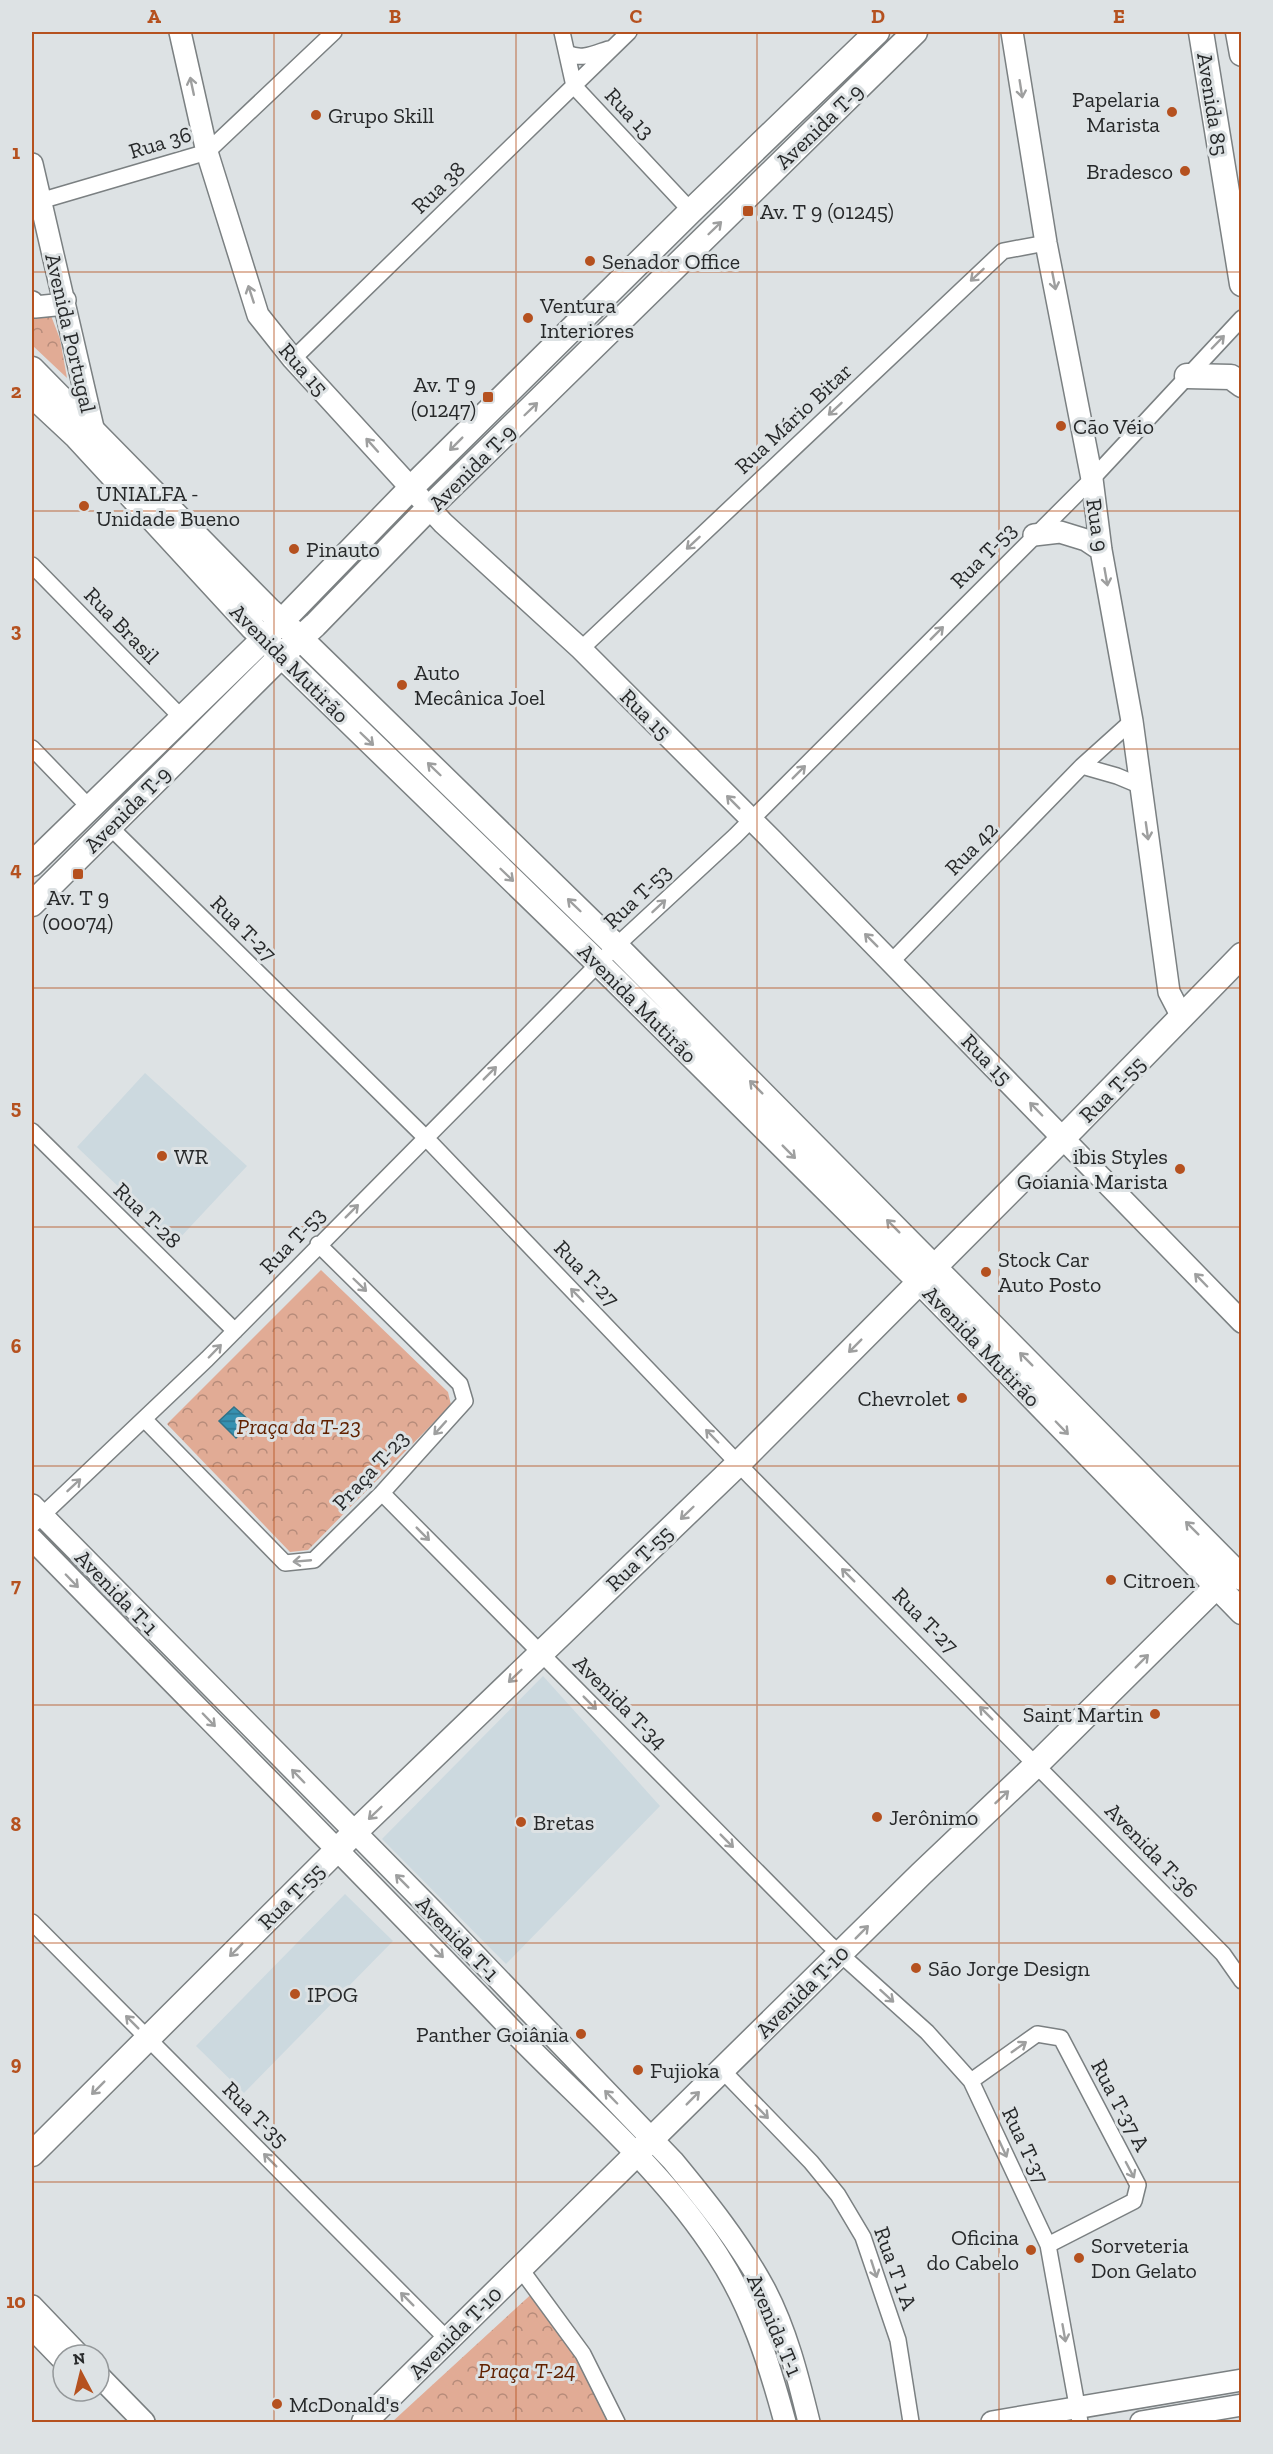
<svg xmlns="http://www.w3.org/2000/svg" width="1273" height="2454" viewBox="0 0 1273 2454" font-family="'Zilla Slab',serif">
  <defs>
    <pattern id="park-crowns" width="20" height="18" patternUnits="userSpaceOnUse" patternTransform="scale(1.5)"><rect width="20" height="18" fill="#e1ab95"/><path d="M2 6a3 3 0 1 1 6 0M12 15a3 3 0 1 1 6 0" fill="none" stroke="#b68b7a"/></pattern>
    <pattern id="water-rules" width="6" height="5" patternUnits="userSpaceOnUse" patternTransform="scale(1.5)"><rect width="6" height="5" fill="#3691b1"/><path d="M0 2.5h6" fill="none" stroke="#2e7690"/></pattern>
  </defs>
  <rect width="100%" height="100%" fill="#dde2e4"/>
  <!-- built -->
  <path fill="#ccd9df" d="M145,1073L247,1166L176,1242L77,1147Z
    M543,1676L660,1806L506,1964L382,1839Z
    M345,1894L393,1941L244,2093L196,2046Z"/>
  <!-- park -->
  <path fill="url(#park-crowns)" d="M50,313L60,339L67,378L32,345V315Z
    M321,1270L448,1392L451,1405L308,1550L290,1552L167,1424Z
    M537,2289L591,2374L609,2422H392Z"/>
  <!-- water -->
  <path fill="url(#water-rules)" stroke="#327288" stroke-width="1.5" d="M234,1407L251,1422L236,1438L219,1421Z"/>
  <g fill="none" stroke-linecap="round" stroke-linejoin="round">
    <defs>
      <path id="street" d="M562,32L574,86L691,211
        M567,53C582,60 593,54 608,49
        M32,209L40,201L207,152L334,32
        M293,359L629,32
        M32,565L181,717
        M581,649L1003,251L1046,243
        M32,748L89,807
        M1082,766L1117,776L1141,786
        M110,827L426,1138L751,1477L1223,1954L1242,1981
        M892,961L1082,766L1132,721
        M32,1131L235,1331
        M145,1420L285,1563L314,1560L382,1493L465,1401L460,1384L318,1244
        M382,1493L828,1943L927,2032L971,2081L1048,2245L1080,2422
        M32,1525L207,1359L616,946L735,836L1092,479L1242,318
        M32,1922L448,2340
        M722,2070L811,2162L838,2195L863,2237L898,2340L911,2422
        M971,2081L1037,2034L1061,2038L1138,2185L1134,2201L1048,2245
        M520,2268L583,2354L617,2422"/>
      <path id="secondary" d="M180,32L207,152L258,315L293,359L443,523L581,649L772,840L1242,1322
        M1012,32L1046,243L1092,479L1101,550L1132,721L1169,992L1182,1017
        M32,164L94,432
        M32,302L35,307L55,305L65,300
        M1034,535L1060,532L1086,540L1101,550
        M32,1505L433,1911L673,2161C706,2201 739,2242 764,2288C786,2329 798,2377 809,2422
        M32,1539C191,1702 352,1863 510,2028C581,2102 661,2167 717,2254C751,2306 769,2363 785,2422
        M32,2306L79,2355
        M32,2328L63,2360
        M99,2376L144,2422
        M992,2422L1242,2380
        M1141,2422L1242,2405"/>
      <path id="primary" d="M1201,32L1242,284
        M1238,32L1242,54
        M32,369L269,610L301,639L616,946L1242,1578
        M1187,376L1231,377L1242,385
        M32,395L77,437L253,628L598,963L919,1281L1242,1612
        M32,864L282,621L411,488L691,211L877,32
        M32,904L282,655L315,625L429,508L915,32
        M32,2154L354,1833L739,1463L1076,1125L1242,955
        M364,2422L921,1874L1037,1764L1227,1576"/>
    </defs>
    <!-- street casing -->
    <use href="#street" stroke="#7b8082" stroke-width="18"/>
    <!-- secondary casing -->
    <use href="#secondary" stroke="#7b8082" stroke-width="24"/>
    <!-- primary casing -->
    <use href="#primary" stroke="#7b8082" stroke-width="27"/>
    <!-- street -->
    <use href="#street" stroke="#fff" stroke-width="15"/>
    <!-- secondary -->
    <use href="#secondary" stroke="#fff" stroke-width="21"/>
    <!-- primary -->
    <use href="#primary" stroke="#fff" stroke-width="24"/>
  </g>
  <!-- one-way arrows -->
  <defs><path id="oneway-shaft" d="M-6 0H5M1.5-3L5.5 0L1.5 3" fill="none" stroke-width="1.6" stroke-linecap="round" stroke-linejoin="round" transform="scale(1.5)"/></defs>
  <g stroke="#9e9f9f">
    <use href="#oneway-shaft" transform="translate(192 86) rotate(-102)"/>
    <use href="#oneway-shaft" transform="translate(1021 89) rotate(81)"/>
    <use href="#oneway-shaft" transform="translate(715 228) rotate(-44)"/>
    <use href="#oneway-shaft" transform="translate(977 275) rotate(137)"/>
    <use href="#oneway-shaft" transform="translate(1054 281) rotate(79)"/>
    <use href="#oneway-shaft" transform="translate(251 294) rotate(-108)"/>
    <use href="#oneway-shaft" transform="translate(1218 342) rotate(-46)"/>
    <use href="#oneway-shaft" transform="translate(531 409) rotate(-44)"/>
    <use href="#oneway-shaft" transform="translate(835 409) rotate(137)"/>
    <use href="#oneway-shaft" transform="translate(456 444) rotate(135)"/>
    <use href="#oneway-shaft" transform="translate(372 445) rotate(-132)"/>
    <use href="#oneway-shaft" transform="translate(693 543) rotate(137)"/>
    <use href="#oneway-shaft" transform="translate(1106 577) rotate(80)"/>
    <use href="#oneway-shaft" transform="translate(937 633) rotate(-45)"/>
    <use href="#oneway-shaft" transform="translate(367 739) rotate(44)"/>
    <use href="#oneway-shaft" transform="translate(434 769) rotate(-136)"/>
    <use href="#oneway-shaft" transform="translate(799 772) rotate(-45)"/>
    <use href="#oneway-shaft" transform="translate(733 802) rotate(-135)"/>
    <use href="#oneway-shaft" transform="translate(1147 831) rotate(82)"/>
    <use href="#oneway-shaft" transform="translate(507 875) rotate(44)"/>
    <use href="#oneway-shaft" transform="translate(574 905) rotate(-136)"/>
    <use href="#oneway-shaft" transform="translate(659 906) rotate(-43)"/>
    <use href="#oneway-shaft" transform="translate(871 940) rotate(-135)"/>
    <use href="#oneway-shaft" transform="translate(490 1073) rotate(-45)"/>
    <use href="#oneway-shaft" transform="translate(756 1087) rotate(-135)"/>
    <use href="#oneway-shaft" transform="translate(1036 1109) rotate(-134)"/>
    <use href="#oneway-shaft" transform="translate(789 1152) rotate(45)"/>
    <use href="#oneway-shaft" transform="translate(352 1211) rotate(-45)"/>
    <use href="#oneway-shaft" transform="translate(893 1226) rotate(-135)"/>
    <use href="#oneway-shaft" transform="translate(1201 1280) rotate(-134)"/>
    <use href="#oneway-shaft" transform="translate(360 1285) rotate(44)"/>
    <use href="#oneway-shaft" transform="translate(577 1295) rotate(-134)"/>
    <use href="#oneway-shaft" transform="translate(855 1346) rotate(135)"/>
    <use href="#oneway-shaft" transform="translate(215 1351) rotate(-46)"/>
    <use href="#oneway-shaft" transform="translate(1026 1359) rotate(-135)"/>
    <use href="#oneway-shaft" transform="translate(440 1428) rotate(132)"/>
    <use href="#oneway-shaft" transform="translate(1062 1428) rotate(46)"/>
    <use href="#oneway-shaft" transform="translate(712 1436) rotate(-134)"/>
    <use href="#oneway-shaft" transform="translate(74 1485) rotate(-43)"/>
    <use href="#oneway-shaft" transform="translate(687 1513) rotate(136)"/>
    <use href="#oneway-shaft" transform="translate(1192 1528) rotate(-135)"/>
    <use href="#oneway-shaft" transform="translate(423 1534) rotate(45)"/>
    <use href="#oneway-shaft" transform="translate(302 1561) rotate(175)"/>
    <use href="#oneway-shaft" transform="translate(848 1575) rotate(-135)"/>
    <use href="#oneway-shaft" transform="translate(72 1581) rotate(46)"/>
    <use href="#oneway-shaft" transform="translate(1142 1661) rotate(-45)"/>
    <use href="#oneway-shaft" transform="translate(515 1676) rotate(136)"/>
    <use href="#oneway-shaft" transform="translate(590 1703) rotate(45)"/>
    <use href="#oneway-shaft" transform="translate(986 1713) rotate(-135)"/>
    <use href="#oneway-shaft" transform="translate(209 1720) rotate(46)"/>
    <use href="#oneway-shaft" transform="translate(298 1776) rotate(-134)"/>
    <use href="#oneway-shaft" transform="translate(1002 1797) rotate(-43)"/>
    <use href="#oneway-shaft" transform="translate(375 1813) rotate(136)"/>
    <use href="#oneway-shaft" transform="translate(727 1841) rotate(45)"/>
    <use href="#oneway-shaft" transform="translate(402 1881) rotate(-135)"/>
    <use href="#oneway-shaft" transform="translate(862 1932) rotate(-45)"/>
    <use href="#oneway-shaft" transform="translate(236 1950) rotate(135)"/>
    <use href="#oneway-shaft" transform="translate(437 1951) rotate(46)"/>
    <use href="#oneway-shaft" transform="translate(887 1996) rotate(42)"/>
    <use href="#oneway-shaft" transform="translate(132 2022) rotate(-135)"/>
    <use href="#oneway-shaft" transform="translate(1019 2047) rotate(-35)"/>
    <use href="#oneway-shaft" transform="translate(98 2088) rotate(135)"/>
    <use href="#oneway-shaft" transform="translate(611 2097) rotate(-134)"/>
    <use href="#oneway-shaft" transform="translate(693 2098) rotate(-45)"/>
    <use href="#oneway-shaft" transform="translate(762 2112) rotate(46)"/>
    <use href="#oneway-shaft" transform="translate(1003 2149) rotate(65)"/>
    <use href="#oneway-shaft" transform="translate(270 2160) rotate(-135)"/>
    <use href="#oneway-shaft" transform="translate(1130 2170) rotate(62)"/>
    <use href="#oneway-shaft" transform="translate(874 2269) rotate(72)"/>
    <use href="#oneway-shaft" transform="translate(407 2299) rotate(-135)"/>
    <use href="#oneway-shaft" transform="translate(1064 2333) rotate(80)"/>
  </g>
  <!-- grid -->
  <path fill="none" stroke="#b5511f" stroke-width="1.5" stroke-opacity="0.55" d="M274,32V2422M516,32V2422M757,32V2422M999,32V2422M32,272H1242M32,511H1242M32,749H1242M32,988H1242M32,1227H1242M32,1466H1242M32,1705H1242M32,1943H1242M32,2182H1242"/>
  <!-- markers -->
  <g fill="#b5511f" stroke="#dde2e4" stroke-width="2">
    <circle cx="1172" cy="112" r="6"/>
    <circle cx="316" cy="115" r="6"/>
    <circle cx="1185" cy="171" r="6"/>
    <rect x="742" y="205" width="12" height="12" rx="3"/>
    <circle cx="590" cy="261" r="6"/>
    <circle cx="528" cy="318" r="6"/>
    <rect x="482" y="391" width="12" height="12" rx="3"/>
    <circle cx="1061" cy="426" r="6"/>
    <circle cx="84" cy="506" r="6"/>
    <circle cx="294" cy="549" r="6"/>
    <circle cx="402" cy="685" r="6"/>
    <rect x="72" y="868" width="12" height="12" rx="3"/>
    <circle cx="162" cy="1156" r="6"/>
    <circle cx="1180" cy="1169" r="6"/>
    <circle cx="986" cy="1272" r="6"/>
    <circle cx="962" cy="1398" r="6"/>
    <circle cx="1111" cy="1580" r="6"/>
    <circle cx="1155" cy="1714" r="6"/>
    <circle cx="877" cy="1817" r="6"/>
    <circle cx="521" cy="1822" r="6"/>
    <circle cx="916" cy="1968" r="6"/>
    <circle cx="295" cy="1994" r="6"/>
    <circle cx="581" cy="2034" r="6"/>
    <circle cx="638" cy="2070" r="6"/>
    <circle cx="1031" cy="2250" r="6"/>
    <circle cx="1079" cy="2258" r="6"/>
    <circle cx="277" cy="2404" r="6"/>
  </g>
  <g text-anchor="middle" stroke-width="6" stroke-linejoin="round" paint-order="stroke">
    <!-- poi labels -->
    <g font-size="22" fill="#27292a" stroke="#dde2e4" text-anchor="start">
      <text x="1160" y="107" text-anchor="end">Papelaria<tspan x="1160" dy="25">Marista</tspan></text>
      <text x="328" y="123">Grupo Skill</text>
      <text x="1173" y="179" text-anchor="end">Bradesco</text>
      <text x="760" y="219">Av. T 9 (01245)</text>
      <text x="602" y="269">Senador Office</text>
      <text x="540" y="313">Ventura<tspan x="540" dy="25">Interiores</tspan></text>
      <text x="476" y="392" text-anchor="end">Av. T 9<tspan x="476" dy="25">(01247)</tspan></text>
      <text x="1073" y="434">Cão Véio</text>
      <text x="96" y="501">UNIALFA -<tspan x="96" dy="25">Unidade Bueno</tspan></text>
      <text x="306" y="557">Pinauto</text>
      <text x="414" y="680">Auto<tspan x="414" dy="25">Mecânica Joel</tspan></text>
      <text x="78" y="905" text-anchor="middle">Av. T 9<tspan x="78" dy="25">(00074)</tspan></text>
      <text x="174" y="1164">WR</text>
      <text x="1168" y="1164" text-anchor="end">ibis Styles<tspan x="1168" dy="25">Goiania Marista</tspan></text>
      <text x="998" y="1267">Stock Car<tspan x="998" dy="25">Auto Posto</tspan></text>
      <text x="950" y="1406" text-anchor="end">Chevrolet</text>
      <text x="1123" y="1588">Citroen</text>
      <text x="1143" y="1722" text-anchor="end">Saint Martin</text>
      <text x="889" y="1825">Jerônimo</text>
      <text x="533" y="1830">Bretas</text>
      <text x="928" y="1976">São Jorge Design</text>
      <text x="307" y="2002">IPOG</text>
      <text x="569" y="2042" text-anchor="end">Panther Goiânia</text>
      <text x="650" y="2078">Fujioka</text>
      <text x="1019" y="2245" text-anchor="end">Oficina<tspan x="1019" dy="25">do Cabelo</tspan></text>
      <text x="1091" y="2253">Sorveteria<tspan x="1091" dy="25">Don Gelato</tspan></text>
      <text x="289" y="2412">McDonald's</text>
    </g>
    <!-- street labels -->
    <g font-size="22" fill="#27292a" stroke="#dde2e4">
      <text transform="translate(1213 104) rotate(81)" y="8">Avenida 85</text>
      <text transform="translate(630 113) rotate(47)" y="8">Rua 13</text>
      <text transform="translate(819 126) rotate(-44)" y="8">Avenida T-9</text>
      <text transform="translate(160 142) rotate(-17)" y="8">Rua 36</text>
      <text transform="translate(438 187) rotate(-44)" y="8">Rua 38</text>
      <text transform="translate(71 333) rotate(77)" y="8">Avenida Portugal</text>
      <text transform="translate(304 369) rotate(49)" y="8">Rua 15</text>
      <text transform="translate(793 418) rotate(-43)" y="8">Rua Mário Bitar</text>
      <text transform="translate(472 467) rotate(-45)" y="8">Avenida T-9</text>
      <text transform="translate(1098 525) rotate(82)" y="8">Rua 9</text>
      <text transform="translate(983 555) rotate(-45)" y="8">Rua T-53</text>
      <text transform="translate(122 625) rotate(46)" y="8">Rua Brasil</text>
      <text transform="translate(290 663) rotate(45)" y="8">Avenida Mutirão</text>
      <text transform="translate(646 714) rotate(45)" y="8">Rua 15</text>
      <text transform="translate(127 809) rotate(-45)" y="8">Avenida T-9</text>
      <text transform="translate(971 848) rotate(-46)" y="8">Rua 42</text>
      <text transform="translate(637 896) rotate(-43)" y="8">Rua T-53</text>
      <text transform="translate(244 928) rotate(45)" y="8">Rua T-27</text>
      <text transform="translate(638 1003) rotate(45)" y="8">Avenida Mutirão</text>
      <text transform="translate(987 1059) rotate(46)" y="8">Rua 15</text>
      <text transform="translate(1112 1089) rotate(-45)" y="8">Rua T-55</text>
      <text transform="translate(148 1215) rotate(44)" y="8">Rua T-28</text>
      <text transform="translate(292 1240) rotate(-46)" y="8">Rua T-53</text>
      <text transform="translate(587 1273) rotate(46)" y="8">Rua T-27</text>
      <text transform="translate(982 1346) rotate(46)" y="8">Avenida Mutirão</text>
      <text transform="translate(370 1470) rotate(-47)" y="8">Praça T-23</text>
      <text transform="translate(639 1558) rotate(-44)" y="8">Rua T-55</text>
      <text transform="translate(117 1592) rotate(46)" y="8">Avenida T-1</text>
      <text transform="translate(926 1620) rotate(45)" y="8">Rua T-27</text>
      <text transform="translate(621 1702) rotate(45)" y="8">Avenida T-34</text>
      <text transform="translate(1152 1850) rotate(46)" y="8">Avenida T-36</text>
      <text transform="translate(291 1896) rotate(-45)" y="8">Rua T-55</text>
      <text transform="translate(458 1938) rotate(46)" y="8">Avenida T-1</text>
      <text transform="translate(802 1991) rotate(-45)" y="8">Avenida T-10</text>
      <text transform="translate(1121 2105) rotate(62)" y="8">Rua T-37 A</text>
      <text transform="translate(256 2114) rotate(45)" y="8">Rua T-35</text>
      <text transform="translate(1026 2145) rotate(65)" y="8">Rua T-37</text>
      <text transform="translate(896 2268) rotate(70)" y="8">Rua T 1 A</text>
      <text transform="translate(775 2325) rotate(67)" y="8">Avenida T-1</text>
      <text transform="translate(455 2332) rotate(-45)" y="8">Avenida T-10</text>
    </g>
    <!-- park labels -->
    <g font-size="22" font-style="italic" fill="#612100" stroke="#dde2e4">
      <text x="299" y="1434">Praça da T-23</text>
      <text x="527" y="2378">Praça T-24</text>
    </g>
  </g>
  <!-- border -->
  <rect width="1273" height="2454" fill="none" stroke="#dde2e4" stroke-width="66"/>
  <!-- north arrow -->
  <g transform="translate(81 2373) rotate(353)"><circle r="28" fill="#dde2e4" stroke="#94989a" stroke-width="1.5"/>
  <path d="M0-4.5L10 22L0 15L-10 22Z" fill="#b5511f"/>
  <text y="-9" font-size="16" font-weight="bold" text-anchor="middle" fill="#27292a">N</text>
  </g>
  <rect x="33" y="33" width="1207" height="2388" fill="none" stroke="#b5511f" stroke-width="2"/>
  <g font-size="20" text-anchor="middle" font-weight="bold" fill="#b5511f">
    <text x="154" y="23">A</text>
    <text x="395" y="23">B</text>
    <text x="636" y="23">C</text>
    <text x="878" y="23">D</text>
    <text x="1119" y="23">E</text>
    <text x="16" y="159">1</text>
    <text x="16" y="398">2</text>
    <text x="16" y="637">3</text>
    <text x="16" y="876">4</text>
    <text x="16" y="1114">5</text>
    <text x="16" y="1353">6</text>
    <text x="16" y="1592">7</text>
    <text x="16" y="1831">8</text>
    <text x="16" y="2070">9</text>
    <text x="16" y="2308">10</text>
  </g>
</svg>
